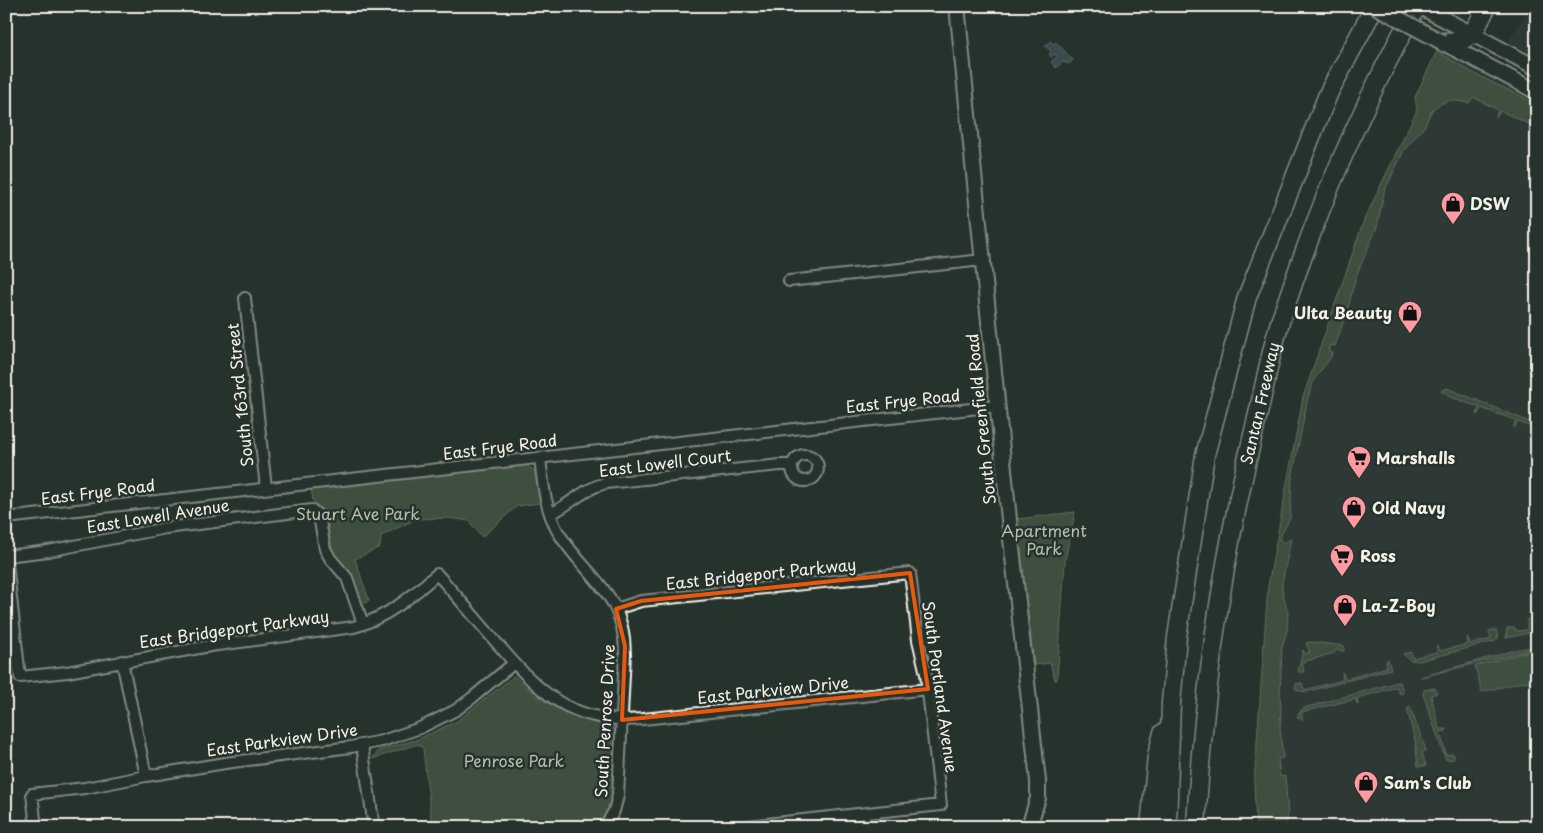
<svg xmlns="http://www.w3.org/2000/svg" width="1543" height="833" viewBox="0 0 1543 833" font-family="'Playpen Sans',sans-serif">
  <rect width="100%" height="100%" fill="#26332d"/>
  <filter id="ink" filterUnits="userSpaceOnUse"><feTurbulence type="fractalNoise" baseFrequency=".02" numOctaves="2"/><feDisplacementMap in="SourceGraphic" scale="10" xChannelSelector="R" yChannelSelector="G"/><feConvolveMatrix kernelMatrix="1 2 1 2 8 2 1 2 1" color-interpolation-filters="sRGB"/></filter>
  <g filter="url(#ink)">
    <!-- built -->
    <path fill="#394343" d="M1530,6H1537V57L1509,41Z
      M1439,47L1530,98L1537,103V827H1256L1268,586L1303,397L1364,220L1417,110L1415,97Z"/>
    <!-- green -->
    <path fill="#5c7155" stroke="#a8b19e" d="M1437,51L1475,74L1529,100L1537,106V122L1532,134L1531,133L1533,126L1501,111L1496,117L1498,110L1473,97L1469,103L1450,100L1438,105L1432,110L1424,127L1404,150L1384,192L1377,227L1356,276L1348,308L1335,346L1330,345L1328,351L1332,353L1331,357L1315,378L1308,397L1292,478L1290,518L1279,539L1284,543L1291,539L1282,583V590L1288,613L1287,631L1282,646L1280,694L1281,709L1280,728L1283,758L1278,759L1280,777L1285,776L1288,814L1286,827H1256L1254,784L1268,586L1303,397L1364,220L1417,110L1415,97Z
      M1447,388L1537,425V429L1518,422L1514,428L1515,420L1481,408L1477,415L1479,407L1448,396V394L1441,391Z
      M524,464L535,471L540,503L517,506L482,537L469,521L448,518L416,519L381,536L380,547L355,559L369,600L363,605L348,570L332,551L326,516L313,501L311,488Z
      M1075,512L1065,561L1057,680H1055L1050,663L1034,665L1017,519Z
      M1537,616V631L1506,638L1507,628H1515L1516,631L1527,630V619L1536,618Z
      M1496,630L1498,638L1495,641L1419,661L1410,660L1403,654L1411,652L1413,658L1437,652V645L1440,651L1468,644L1467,637L1471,644L1491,639L1489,631Z
      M1311,642L1344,646V651L1336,650L1334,653L1302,662L1304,672H1298L1303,650L1305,654L1310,652L1306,643Z
      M1537,646V648L1421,677L1515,650Z
      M1537,649V693L1533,684L1526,681L1482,692L1475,666Z
      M1388,659L1391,669L1306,692L1299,691L1295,688L1296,684L1302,683L1304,690L1343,680L1342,672L1346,679L1387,667L1386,661Z
      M514,676L540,699L578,717L613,726C622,748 613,797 609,821L599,827H432L423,748L418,744L372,759L379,750L416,740L457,721Z
      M1398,682L1400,683L1403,692L1402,694L1399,693L1397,687L1357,698L1358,705L1355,699L1302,712V720L1297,717L1301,710L1307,707Z
      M1435,688L1437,693L1431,695L1439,729H1447L1446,731L1440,732L1446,755L1453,754L1454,755V759L1447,760L1445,758L1423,694L1424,690Z
      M1410,707L1426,750L1422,752L1426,766H1418L1415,740L1407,709Z"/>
    <!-- water -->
    <path fill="#556b74" stroke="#95a1a2" d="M1050,41L1053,44L1056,42L1073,60L1069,64L1063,62L1056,68L1051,62L1057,57L1055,54L1051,57L1049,54L1051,51L1045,46Z"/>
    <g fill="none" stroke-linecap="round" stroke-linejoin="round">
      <defs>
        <path id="street" d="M789,281L983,260
          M245,298L266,488
          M792 468a13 13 0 1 1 26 0a13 13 0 1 1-26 0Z
          M540,458C543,484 545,509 558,532C586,578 625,592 625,654L618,796L614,811L605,827
          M550,514C570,505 584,488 606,483L780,465H792
          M6,518L997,406
          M6,554L20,677L67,672L210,646L354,627C388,617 411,597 437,574C457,596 476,619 495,641C539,692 570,725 643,719L928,689
          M6,556L48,551L166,528L312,510L319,516L325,549L330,558L347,578L363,624
          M616,609L641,601L910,573L918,640L926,674L941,805L738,827
          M122,661L146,776
          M362,745L374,827
          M36,827L32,794L85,788L146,776L225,763L351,747L382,741L420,728L456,710L472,698L514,663"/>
        <path id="secondary" d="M957,6L1011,539L1038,781V798L1029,827
          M1419,6L1537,68
          M1442,42L1537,92"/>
        <g id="highway">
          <path d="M1442,42C1475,42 1473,32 1487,6"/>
          <path d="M1150,827L1157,756L1163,733"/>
          <path d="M1167,827L1171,703L1177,637L1205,455L1247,297L1329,92L1375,6"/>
          <path id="s1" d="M1196,827C1203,687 1224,550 1258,414C1266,380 1272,343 1284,310C1319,205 1363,103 1417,6"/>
        </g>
      </defs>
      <!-- street casing -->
      <use href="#street" stroke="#f4f1e8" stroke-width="14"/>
      <!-- secondary casing -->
      <use href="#secondary" stroke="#f4f1e8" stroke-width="18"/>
      <!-- highway casing -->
      <use href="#highway" stroke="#f4f1e8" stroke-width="21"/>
      <!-- street -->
      <use href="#street" stroke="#26332d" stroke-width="10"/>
      <!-- secondary -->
      <use href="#secondary" stroke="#26332d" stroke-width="14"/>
      <!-- highway -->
      <use href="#highway" stroke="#26332d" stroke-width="18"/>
      <defs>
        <path id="secondary-bridge" d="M1375,6L1442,42"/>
      </defs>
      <!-- secondary-bridge casing -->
      <use href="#secondary-bridge" stroke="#f4f1e8" stroke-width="18" stroke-linecap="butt"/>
      <!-- secondary-bridge -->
      <use href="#secondary-bridge" stroke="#26332d" stroke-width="14"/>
    </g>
  </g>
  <!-- marked area -->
  <path d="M0 0H1543V833H0ZM910,573L928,689L622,720L625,646L616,609L641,601Z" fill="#26332d" fill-opacity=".55" fill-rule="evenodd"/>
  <path fill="none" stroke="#e8590c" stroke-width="4" stroke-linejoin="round" d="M910,573L928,689L622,720L625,646L616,609L641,601Z"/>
  <!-- icons -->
  <defs>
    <symbol id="shop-pin" viewBox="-11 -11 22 30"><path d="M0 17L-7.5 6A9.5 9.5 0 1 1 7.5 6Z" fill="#ff9aa2" stroke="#26332d"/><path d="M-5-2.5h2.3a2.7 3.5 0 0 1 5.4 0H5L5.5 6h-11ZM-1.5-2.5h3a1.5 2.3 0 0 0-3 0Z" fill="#111"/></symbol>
    <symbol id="supermarket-pin" viewBox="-11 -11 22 30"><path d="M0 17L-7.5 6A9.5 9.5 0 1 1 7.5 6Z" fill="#ff9aa2" stroke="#26332d"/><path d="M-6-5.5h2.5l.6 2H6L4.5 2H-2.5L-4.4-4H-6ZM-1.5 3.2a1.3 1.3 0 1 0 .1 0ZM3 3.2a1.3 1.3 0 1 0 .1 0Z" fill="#111"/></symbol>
  </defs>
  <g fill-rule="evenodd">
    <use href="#shop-pin" x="1439" y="190" width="28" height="38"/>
    <use href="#shop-pin" x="1396" y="299" width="28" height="38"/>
    <use href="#supermarket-pin" x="1345" y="444" width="28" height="38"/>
    <use href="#shop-pin" x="1340" y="494" width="28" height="38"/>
    <use href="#supermarket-pin" x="1328" y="542" width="28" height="38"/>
    <use href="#shop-pin" x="1331" y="592" width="28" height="38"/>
    <use href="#shop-pin" x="1352" y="769" width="28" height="38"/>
  </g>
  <g text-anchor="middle" stroke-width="5" stroke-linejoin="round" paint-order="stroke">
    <!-- poi labels -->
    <g font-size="16" font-weight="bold" fill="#f4f1e8" stroke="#26332d" text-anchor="start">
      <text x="1470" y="210">DSW</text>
      <text x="1392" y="319" text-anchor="end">Ulta Beauty</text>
      <text x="1376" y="464">Marshalls</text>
      <text x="1372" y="514">Old Navy</text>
      <text x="1360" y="562">Ross</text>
      <text x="1362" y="612">La-Z-Boy</text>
      <text x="1384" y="789">Sam's Club</text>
    </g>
    <!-- street labels -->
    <g font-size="16" fill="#f4f1e8" stroke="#26332d">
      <text transform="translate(240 395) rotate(-96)" y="6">South 163rd Street</text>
      <text transform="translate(903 401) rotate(-6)" y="6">East Frye Road</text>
      <text dy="6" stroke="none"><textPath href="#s1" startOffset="429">Santan Freeway</textPath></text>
      <text transform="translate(981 419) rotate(-96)" y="6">South Greenfield Road</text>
      <text transform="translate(500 447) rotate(-7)" y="6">East Frye Road</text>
      <text transform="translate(665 463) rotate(-7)" y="6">East Lowell Court</text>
      <text transform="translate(98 492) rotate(-7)" y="6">East Frye Road</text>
      <text transform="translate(158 516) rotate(-9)" y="6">East Lowell Avenue</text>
      <text transform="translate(761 574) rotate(-6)" y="6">East Bridgeport Parkway</text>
      <text transform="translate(234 629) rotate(-8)" y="6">East Bridgeport Parkway</text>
      <text transform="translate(940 687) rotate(82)" y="6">South Portland Avenue</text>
      <text transform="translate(773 690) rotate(-6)" y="6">East Parkview Drive</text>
      <text transform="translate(605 721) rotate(-87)" y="6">South Penrose Drive</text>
      <text transform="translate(282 740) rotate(-8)" y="6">East Parkview Drive</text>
    </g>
    <!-- park labels -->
    <g font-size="16" fill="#b7bead" stroke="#26332d">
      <text x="358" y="520">Stuart Ave Park</text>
      <text x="1044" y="537">Apartment<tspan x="1044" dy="18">Park</tspan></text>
      <text x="514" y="767">Penrose Park</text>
    </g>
  </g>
  <!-- margin -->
  <rect width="1543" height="833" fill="none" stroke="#26332d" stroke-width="25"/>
  <rect x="12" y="12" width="1518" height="808" fill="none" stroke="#f4f1e8" stroke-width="2" filter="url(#ink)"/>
</svg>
